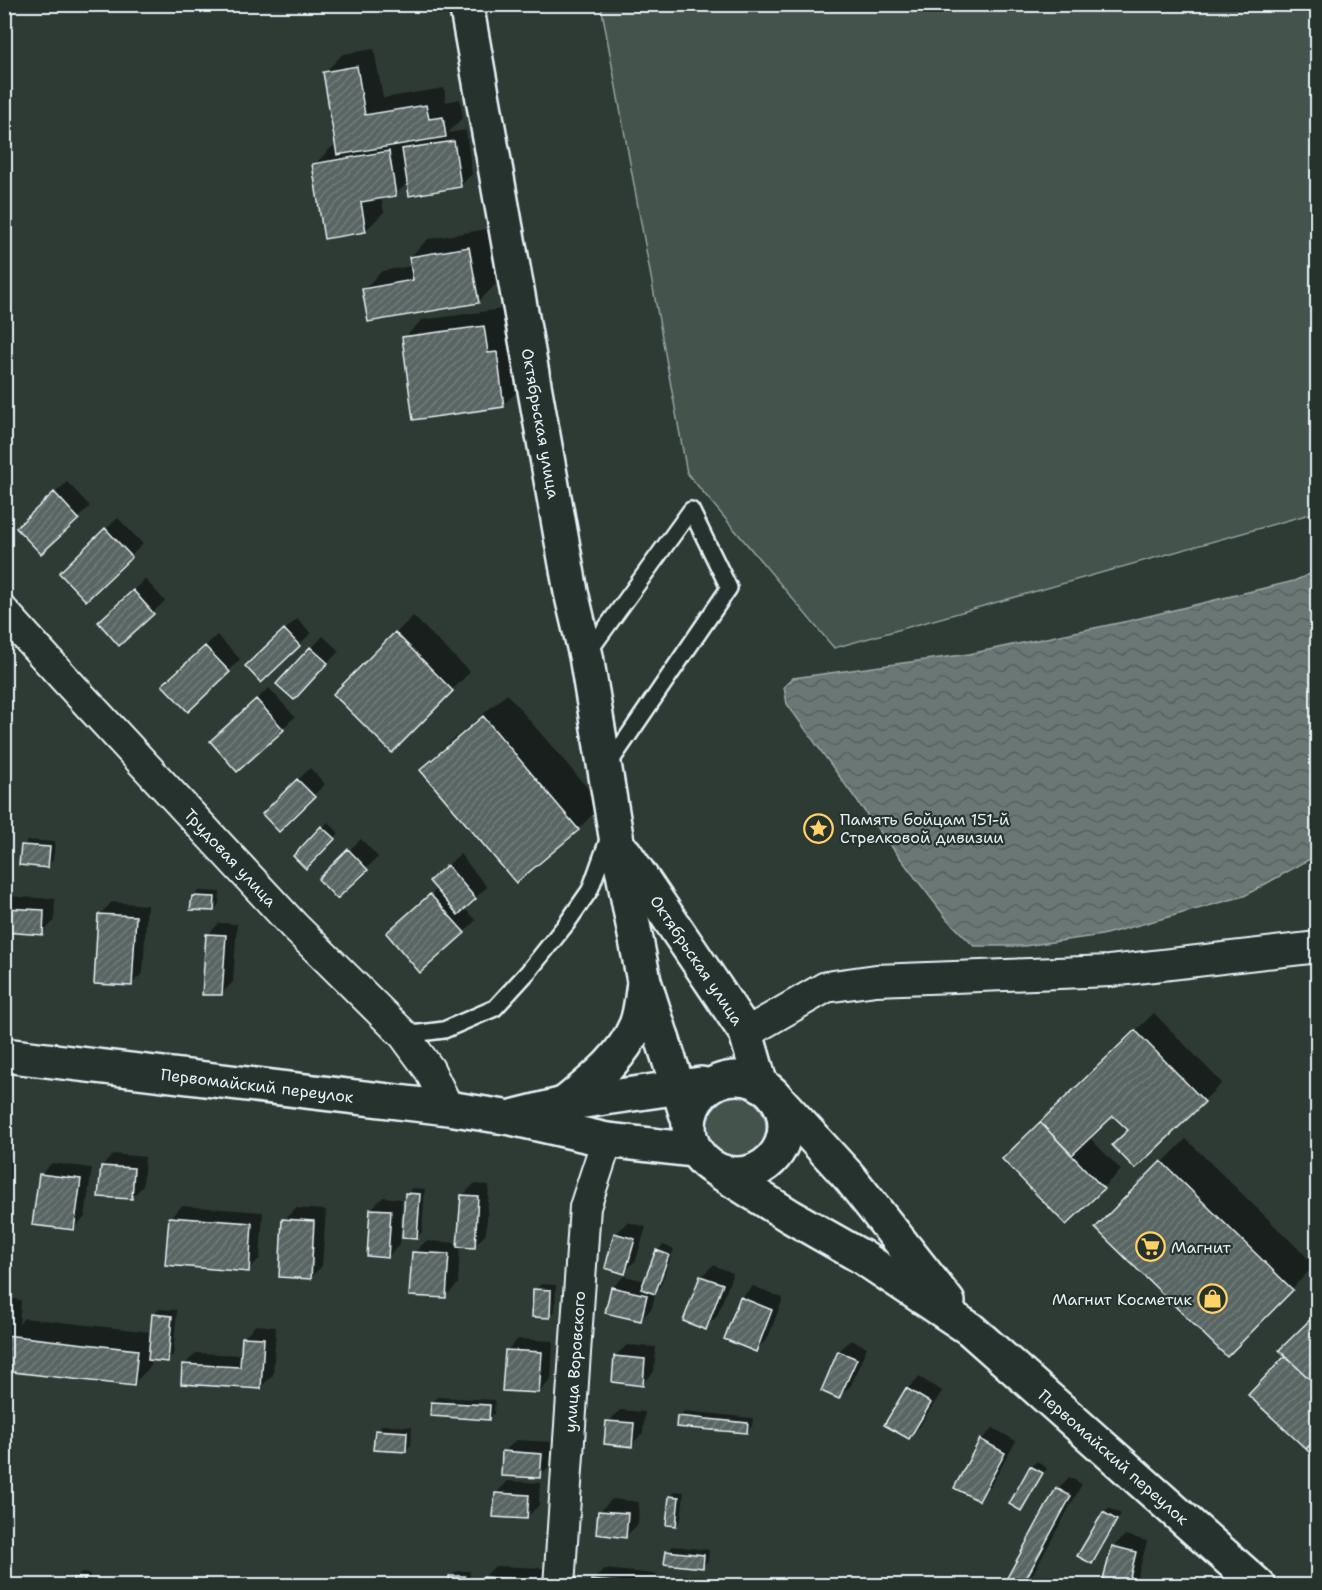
<svg xmlns="http://www.w3.org/2000/svg" width="1322" height="1590" viewBox="0 0 1322 1590" font-family="'Shantell Sans',sans-serif">
  <defs>
    <pattern id="water-waves" width="16" height="10" patternUnits="userSpaceOnUse" patternTransform="scale(1.5)"><rect width="16" height="10" fill="#6b7775"/><path d="M0 5q4-4 8 0t8 0" fill="none" stroke="#586060"/></pattern>
    <pattern id="building-hatch" width="6" height="6" patternUnits="userSpaceOnUse" patternTransform="scale(1.5)"><rect width="6" height="6" fill="#596563"/><path d="M-1 1l2-2M0 6l6-6M5 7l2-2" fill="none" stroke="#717c7a"/></pattern>
  </defs>
  <rect width="100%" height="100%" fill="#2e3b35"/>
  <filter id="ink" filterUnits="userSpaceOnUse"><feTurbulence type="fractalNoise" baseFrequency=".0167" numOctaves="2"/><feDisplacementMap in="SourceGraphic" scale="12" xChannelSelector="R" yChannelSelector="G"/><feConvolveMatrix kernelMatrix="1 2 1 2 8 2 1 2 1" color-interpolation-filters="sRGB"/></filter>
  <g filter="url(#ink)">
    <!-- green -->
    <path fill="#45524e" stroke="#96a2a3" stroke-width="1.5" d="M601,5H1317V512L834,648L687,473Z
      M702 1127a32 32 0 1 1 64 0a32 32 0 1 1-64 0Z"/>
    <!-- water -->
    <path fill="url(#water-waves)" stroke="#9da8a9" stroke-width="1.5" d="M1317,571V855L1244,896L1172,916L1102,935L1024,946H974L947,919L868,816L787,704L784,687L793,678L969,654L1128,621L1294,581Z"/>
    <!-- shadow -->
    <path fill="#0007" d="M374,49L383,98L444,88L446,102L460,99L463,117L448,133L466,130L472,174L460,186L409,181L396,194L381,197L384,212L366,230L314,165L332,147L337,146L325,72L343,54Z
      M487,229L496,284L478,302L364,289L382,271L412,266L410,257L428,239Z
      M502,309L505,336L514,335L521,388L503,405L404,338L422,320Z
      M67,482L90,506L78,518L30,516Z
      M118,518L143,544L86,599L72,561Z
      M145,579L165,601L119,644L111,611Z
      M413,616L470,672L392,751L335,694Z
      M297,619L311,633L299,645L259,654Z
      M217,635L240,659L229,671L176,674Z
      M323,636L339,651L306,686L278,684Z
      M269,688L295,717L237,770L223,730Z
      M507,694L602,805L578,829L516,881L422,770L445,746Z
      M310,768L325,784L279,830L264,814Z
      M328,822L339,833L306,867L295,856Z
      M361,839L378,857L337,897L320,879Z
      M28,840L55,842L53,860L48,866L23,846Z
      M460,854L487,887L464,908L476,920L464,932L400,922L437,889L431,881Z
      M199,891L220,892L219,904L214,910L193,896Z
      M4,896L55,899L54,921L42,933L4,931Z
      M112,902L147,905L143,973L131,984L100,914Z
      M219,923L237,924L233,982L221,994L208,935Z
      M1154,1013L1222,1083L1135,1167L1130,1130L1113,1113L1089,1137L1121,1170L1066,1223L1022,1141Z
      M1186,1139L1315,1265L1227,1355L1098,1228Z
      M114,1154L145,1157L143,1186L131,1198L102,1166Z
      M4,1157L13,1158L10,1203L4,1208Z
      M52,1163L92,1168L85,1217L73,1229L40,1175Z
      M474,1184L489,1185L486,1234L474,1246L460,1245L458,1284L446,1296L414,1253L426,1241L459,1243L462,1196Z
      M412,1188L425,1189L422,1232L416,1238L406,1194Z
      M383,1197L402,1199L400,1244L388,1256L371,1209Z
      M182,1206L263,1212L260,1258L248,1270L170,1218Z
      M296,1208L326,1210L322,1266L310,1278L284,1220Z
      M627,1222L646,1227L636,1260L624,1272L616,1234Z
      M663,1245L674,1249L660,1287L656,1290L652,1308L641,1320L612,1288L624,1276L646,1281L657,1251Z
      M4,1246H12L6,1298L21,1300L19,1324L24,1318L152,1332L153,1315L159,1309L177,1310L173,1355L167,1360L152,1359L151,1366L133,1384L4,1353L7,1331L4,1334Z
      M713,1265L733,1273L717,1316L705,1328L701,1277Z
      M541,1284L556,1285L555,1311L549,1317L535,1290Z
      M753,1286L783,1298L768,1338L756,1350L741,1298Z
      M256,1325L276,1327L273,1375L261,1387L184,1365L196,1353L243,1355L244,1337Z
      M518,1339L553,1341L551,1380L539,1392L506,1351Z
      M851,1340L867,1347L851,1385L839,1397V1351Z
      M627,1345L656,1347L654,1372L642,1384L615,1356Z
      M919,1377L942,1391L920,1426L908,1437L907,1389Z
      M438,1397L495,1400L494,1413L489,1418L432,1402Z
      M620,1410L645,1412L643,1433L631,1445L608,1422Z
      M684,1411L753,1418L752,1426L746,1432L679,1417Z
      M382,1425L412,1427L411,1445L405,1451L376,1431Z
      M993,1428L1016,1441L990,1487L978,1499L981,1440Z
      M516,1440L553,1442L551,1465L539,1476L504,1452Z
      M1037,1461L1047,1468L1026,1504L1021,1509L1031,1467Z
      M1069,1477L1082,1484L1034,1572L1022,1584L1058,1489Z
      M508,1481L540,1483L539,1505L527,1517L496,1493Z
      M676,1491L684,1492L681,1519L676,1525L670,1496Z
      M612,1499L639,1502L638,1524L626,1536L600,1511Z
      M1109,1508L1121,1514L1097,1557L1091,1563L1104,1513Z
      M1125,1535L1147,1541L1138,1575L1128,1586H1119L1113,1547Z
      M673,1546L709,1550L708,1561L702,1566L667,1552Z
      M495,1566L544,1568L543,1586H483V1578Z
      M604,1569L657,1574L656,1586H592V1581Z
      M457,1571H470L469,1586H450L451,1576Z
      M81,1573L90,1574L89,1586H74L75,1579Z"/>
    <!-- building -->
    <path fill="url(#building-hatch)" stroke="#e8f1f8" stroke-width="1.5" d="M357,66L365,115L426,105L429,119L443,117L446,137L337,155L323,72Z
      M454,141L461,187L409,196L402,149Z
      M389,151L396,196L361,202L366,232L324,239L312,164Z
      M469,247L479,303L368,322L362,289L413,280L409,257Z
      M484,326L488,353L497,352L504,407L413,420L402,337Z
      M54,492L79,519L41,554L16,528Z
      M105,528L132,557L86,601L59,573Z
      M133,590L154,614L119,646L98,622Z
      M284,629L300,646L261,683L245,666Z
      M395,632L453,691L392,753L333,694Z
      M205,646L230,672L188,712L162,685Z
      M310,647L328,663L294,700L276,684Z
      M256,699L284,730L237,772L210,741Z
      M483,716L579,830L516,883L420,770Z
      M297,779L315,797L279,832L262,814Z
      M321,826L335,839L306,869L293,856Z
      M21,845L50,847L48,868L19,865Z
      M348,849L368,870L337,899L318,879Z
      M447,865L476,899L458,915L429,881Z
      M430,894L465,933L420,973L386,933Z
      M192,896L215,897L214,911L190,910Z
      M4,908L44,910L43,935L4,932Z
      M98,914L136,916L132,986L94,984Z
      M206,934L226,935L222,995H202Z
      M1135,1030L1205,1102L1135,1169L1112,1145L1128,1130L1113,1116L1072,1155L1040,1122Z
      M1040,1122L1104,1189L1066,1225L1002,1159Z
      M1161,1161L1293,1290L1227,1357L1095,1228Z
      M101,1166L134,1168L132,1199L98,1197Z
      M39,1174L81,1179L74,1230L32,1225Z
      M405,1193L420,1194L417,1239L402,1238Z
      M461,1195L478,1196L475,1248L457,1247Z
      M370,1209L391,1210L388,1258L367,1256Z
      M169,1217L252,1223L249,1272L165,1265Z
      M282,1219L314,1221L311,1279L279,1277Z
      M614,1233L635,1239L625,1274L605,1268Z
      M656,1250L669,1255L655,1294L641,1289Z
      M412,1252L449,1254L446,1298L409,1296Z
      M700,1276L723,1284L706,1330L683,1321Z
      M611,1287L647,1295L641,1321L605,1313Z
      M533,1289L551,1290L550,1318L532,1317Z
      M740,1297L772,1310L756,1352L724,1339Z
      M1318,1312V1387L1279,1350Z
      M152,1314L172,1316L168,1362L148,1360Z
      M5,1335L138,1350L134,1386L4,1371Z
      M242,1337L264,1338L261,1389L181,1384L182,1364L240,1367Z
      M505,1350L542,1352L539,1393L502,1391Z
      M838,1351L857,1359L839,1399L821,1391Z
      M614,1356L645,1359L643,1386L612,1382Z
      M1285,1356L1318,1387V1437L1306,1449L1248,1395Z
      M906,1388L931,1403L909,1439L884,1425Z
      M431,1402L490,1405L489,1420L430,1416Z
      M677,1416L748,1423L747,1433L676,1427Z
      M606,1421L634,1423L632,1447L604,1444Z
      M375,1430L407,1432L406,1452L373,1450Z
      M1318,1437V1461L1306,1449Z
      M980,1439L1005,1453L979,1501L954,1488Z
      M502,1451L542,1454L540,1478L501,1476Z
      M1030,1466L1043,1473L1021,1511L1009,1504Z
      M1056,1488L1071,1496L1022,1586L1007,1578Z
      M495,1493L529,1495L527,1519L493,1517Z
      M669,1496L679,1497L676,1526L666,1525Z
      M598,1511L628,1513L626,1538L596,1534Z
      M1103,1512L1117,1520L1092,1564L1077,1556Z
      M1112,1546L1136,1552L1128,1586H1113L1102,1583Z
      M666,1551L704,1555L703,1568L664,1564Z
      M449,1576H465L464,1586H449Z
      M482,1577L533,1580L532,1586H481Z
      M73,1578L85,1579V1586H73Z
      M591,1580L645,1585V1586H590Z"/>
    <g fill="none" stroke-linecap="round" stroke-linejoin="round">
      <defs>
        <path id="service" d="M587,654L691,510L729,588L607,767
          M404,1035L444,1030L495,1008L528,972L567,923L590,890L609,837"/>
        <g id="minor">
          <path id="s1" d="M4,612L64,678L294,926L404,1035L429,1069L448,1108"/>
          <path d="M746,1033L826,987L876,980L1110,971L1318,947"/>
          <path id="s2" d="M559,1586L585,1207L607,1140"/>
        </g>
        <g id="tertiary">
          <path id="s3" d="M466,4L571,592L586,656L617,842L644,981L689,1122"/>
          <path id="s4" d="M625,853L746,1033L761,1085"/>
          <path id="s5" d="M4,1055L448,1108L511,1118L607,1140L694,1150"/>
          <circle cx="737" cy="1126" r="48"/>
          <path d="M773,1094L850,1178L948,1302"/>
          <path d="M564,1104C592,1081 622,1059 636,1025C641,1013 642,996 644,983"/>
          <path d="M516,1116L564,1104L701,1084"/>
          <path id="s6" d="M718,1171L790,1216L862,1257L970,1329L1259,1586"/>
        </g>
      </defs>
      <!-- service casing -->
      <use href="#service" stroke="#e8f1f8" stroke-width="20"/>
      <!-- minor casing -->
      <use href="#minor" stroke="#e8f1f8" stroke-width="34"/>
      <!-- tertiary casing -->
      <use href="#tertiary" stroke="#e8f1f8" stroke-width="38"/>
      <!-- service -->
      <use href="#service" stroke="#26332d" stroke-width="15"/>
      <!-- minor -->
      <use href="#minor" stroke="#26332d" stroke-width="30"/>
      <!-- tertiary -->
      <use href="#tertiary" stroke="#26332d" stroke-width="33"/>
    </g>
  </g>
  <!-- icons -->
  <defs>
    <symbol id="sight-ring" viewBox="-11 -11 22 22"><circle r="9.5" fill="#26332d" stroke="#ffd166" stroke-width="1.5"/><path d="M0-6L1.8-2.2L6-1.7L2.9 1.2L3.7 5.4L0 3.3L-3.7 5.4L-2.9 1.2L-6-1.7L-1.8-2.2Z" fill="#ffd166"/></symbol>
    <symbol id="supermarket-ring" viewBox="-11 -11 22 22"><circle r="9.5" fill="#26332d" stroke="#ffd166" stroke-width="1.5"/><path d="M-6-5.5h2.5l.6 2H6L4.5 2H-2.5L-4.4-4H-6ZM-1.5 3.2a1.3 1.3 0 1 0 .1 0ZM3 3.2a1.3 1.3 0 1 0 .1 0Z" fill="#ffd166"/></symbol>
    <symbol id="shop-ring" viewBox="-11 -11 22 22"><circle r="9.5" fill="#26332d" stroke="#ffd166" stroke-width="1.5"/><path d="M-5-2.5h2.3a2.7 3.5 0 0 1 5.4 0H5L5.5 6h-11ZM-1.5-2.5h3a1.5 2.3 0 0 0-3 0Z" fill="#ffd166"/></symbol>
  </defs>
  <g fill-rule="evenodd">
    <use href="#sight-ring" x="802" y="812" width="33" height="33"/>
    <use href="#supermarket-ring" x="1134" y="1230" width="33" height="33"/>
    <use href="#shop-ring" x="1196" y="1282" width="33" height="33"/>
  </g>
  <g text-anchor="middle" stroke-width="4.5" stroke-linejoin="round" paint-order="stroke">
    <!-- street labels -->
    <g font-size="16" fill="#e8f1f8" stroke="#26332d">
      <text dy="6" stroke="none"><textPath href="#s3" startOffset="426">Октябрьская улица</textPath></text>
      <text dy="6" stroke="none"><textPath href="#s1" startOffset="334">Трудовая улица</textPath></text>
      <text dy="6" stroke="none"><textPath href="#s4" startOffset="129">Октябрьская улица</textPath></text>
      <text dy="6" stroke="none"><textPath href="#s5" startOffset="255">Первомайский переулок</textPath></text>
      <text dy="6" stroke="none"><textPath href="#s2" startOffset="225">улица Воровского</textPath></text>
      <text dy="6" stroke="none"><textPath href="#s6" startOffset="490">Первомайский переулок</textPath></text>
    </g>
    <!-- poi labels -->
    <g font-size="16" fill="#e8f1f8" stroke="#26332d" text-anchor="start">
      <text x="840" y="825">Память бойцам 151-й<tspan x="840" dy="18">Стрелковой дивизии</tspan></text>
      <text x="1171" y="1253">Магнит</text>
      <text x="1192" y="1305" text-anchor="end">Магнит Косметик</text>
    </g>
  </g>
  <!-- margin -->
  <rect width="1322" height="1590" fill="none" stroke="#26332d" stroke-width="24"/>
  <rect x="12" y="12" width="1298" height="1566" fill="none" stroke="#e8f1f8" stroke-width="2" filter="url(#ink)"/>
</svg>
